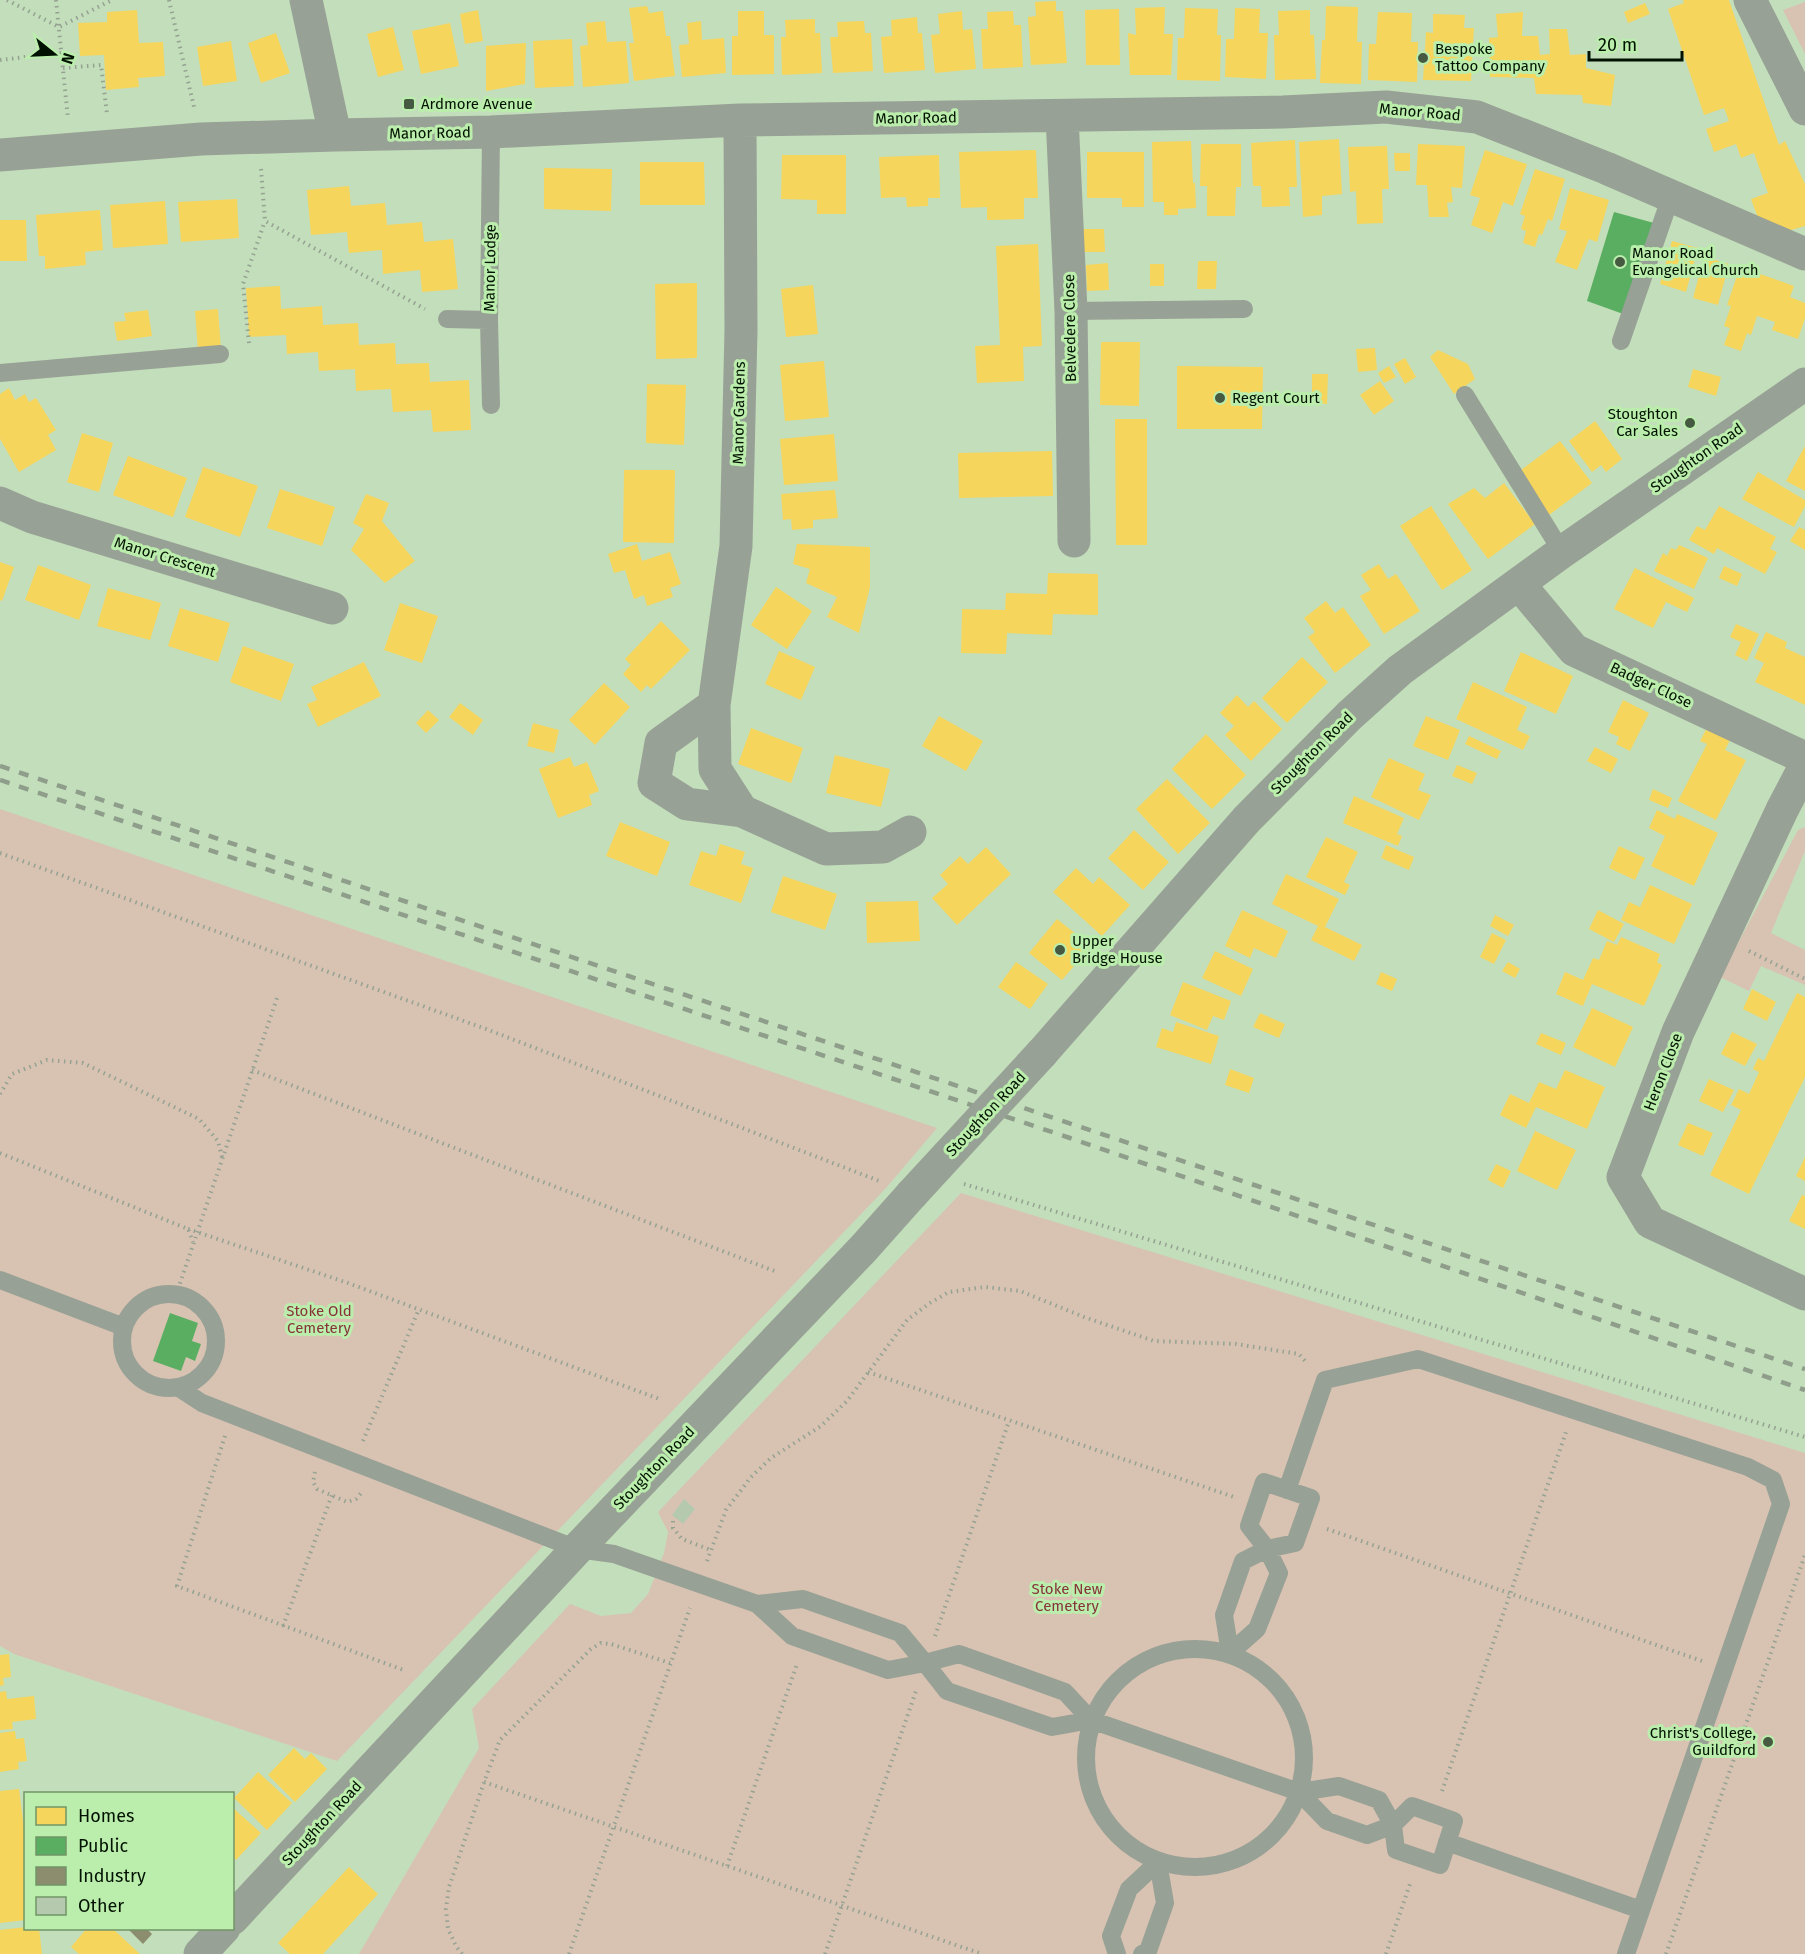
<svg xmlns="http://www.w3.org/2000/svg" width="1805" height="1954" viewBox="0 0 1805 1954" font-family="'Fira Sans',sans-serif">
  <rect width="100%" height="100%" fill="#c3debb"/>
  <!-- green -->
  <path fill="#d8c3b3" d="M1805,2V54L1783,10Z
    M0,809L937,1128L886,1188L337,1761L14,1654L0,1646Z
    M1805,827V851L1771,933L1805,950V985L1761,966L1749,991L1720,977L1798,830Z
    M961,1193L1805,1453V1954H359L479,1748L472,1709L570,1604L601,1616L631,1613L648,1594L664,1553L668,1532L658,1512Z"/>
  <!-- homes -->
  <path fill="#f6d55c" d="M1683,0H1729L1779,145L1785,141L1805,184V226L1791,230L1759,221L1751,199L1768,193L1754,153L1741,158L1736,144L1714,152L1706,129L1729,121L1724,108L1704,115L1668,9L1684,3Z
    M1056,1V11H1063L1067,63L1031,65L1028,17L1036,16L1035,2Z
    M1645,3L1650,14L1628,23L1624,12Z
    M647,6L649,13L663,11L666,36H670L675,76L634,81L629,43H634L629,8Z
    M1326,6L1358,7L1357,42H1362L1361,84L1320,83L1322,40H1325Z
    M1165,7L1164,34H1173L1171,75H1130L1128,33L1136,35L1135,8Z
    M1185,8L1218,9L1217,35H1221L1220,81L1177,80L1178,38H1184Z
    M1235,8L1260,9L1259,33H1268L1266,79L1225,77L1226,39H1234Z
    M1119,9L1120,65H1086L1085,10Z
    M137,10L139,43L163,42L165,76L138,78L139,87L106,90L104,55L80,56L78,23L107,22V12Z
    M478,10L483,41L465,44L460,14Z
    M1310,10V35H1314L1316,79L1275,80L1274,35H1279L1278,11Z
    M738,11H764V35H774V74L732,75V36H738Z
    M962,11L963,30L972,29L976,69L935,73L931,35L940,34L938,14Z
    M1013,11L1014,25H1021L1023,67L983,69L981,29H988L987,12Z
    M1378,12L1412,13L1411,42H1418L1417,82L1368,80L1369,44H1376Z
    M1523,12L1522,36H1538L1540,55L1550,54L1549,29H1567L1570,55L1586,54V68L1615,75L1611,106L1583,103L1582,95L1536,94L1534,78L1490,77L1489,38L1498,37L1496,14Z
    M1433,14L1465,15L1464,28H1474L1471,81L1423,80L1426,32L1433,33Z
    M917,17L918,33H922L925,70L884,73L881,37L892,36L891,20Z
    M815,19V33H820L822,73L782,75L781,37H786L785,20Z
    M605,21L607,42L626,41L629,83L583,87L580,46L588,45L586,23Z
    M701,21L702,40L724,38L726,73L682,77L679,45L689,44L687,23Z
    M864,21L865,33H871L873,71L833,73L830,37H838L837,22Z
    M450,23L459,66L421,74L412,31Z
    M393,27L404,70L378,77L367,34Z
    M276,33L290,73L261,83L248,43Z
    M572,39L574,86L535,88L533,41Z
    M231,41L237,81L203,86L197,47Z
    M526,43L525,84L486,91V46Z
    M1339,139L1342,194L1322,196V215L1303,217L1299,142Z
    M1295,140L1297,187H1289L1290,206L1262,207L1261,186H1253L1251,143Z
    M1191,141L1193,183H1195L1196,208L1178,209V215H1164V202H1153L1152,142Z
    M1201,144H1241V187H1236L1235,216H1207V186H1200Z
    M1418,144L1465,146L1462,188L1451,187L1453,202L1447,203L1449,217H1429L1427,185H1416Z
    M1387,146L1389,189H1382L1383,223L1357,224L1356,191L1350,192L1348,147Z
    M1036,150L1038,198H1024V219L987,220V207L961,208L959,152Z
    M1485,150L1527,164L1513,206L1503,202L1492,233L1471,225L1480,198L1470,195Z
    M1087,152H1144V207H1122V198H1087Z
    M1394,153H1410V171H1395Z
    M782,155H846V214H817V200L781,199Z
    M939,155L940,198H928V206L907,207L906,197L881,198L879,157Z
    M640,162H704L705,205H640Z
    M544,168L612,169L611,211L544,209Z
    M1535,169L1565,179L1552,221L1548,219L1542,235L1539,234L1535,247L1523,243L1526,231L1521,229L1525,216L1520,214Z
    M349,186L351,206L385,203L387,225L422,222L424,242L453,239L458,289L422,292L420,270L383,274L382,250L349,253L347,232L311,235L307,190Z
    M1570,188L1609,200L1597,242L1589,239L1577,270L1555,262L1567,231L1559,229Z
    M237,199L239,238L181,242L178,202Z
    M165,201L168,244L113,248L110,205Z
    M100,210L103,250L85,252L86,265L45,269V256H39L36,215Z
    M0,220H26L27,261H0Z
    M1079,229H1104L1105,252H1079Z
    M1672,241L1698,248L1686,292L1660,284Z
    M1038,244L1042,346L1023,347L1024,381L977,383L975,346L1000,345L996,246Z
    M1704,257L1729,264L1718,305L1693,298Z
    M1198,261H1217L1216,289H1197Z
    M1108,263L1109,290L1087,291L1086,265Z
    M1150,264H1164V286H1150Z
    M1740,267L1794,286L1790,297L1805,303V318L1798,339L1772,330L1775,322L1757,316L1751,335L1747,333L1741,351L1724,345L1730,328L1724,326L1731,306L1727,305Z
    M697,283V358L656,359L655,284Z
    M813,285L818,334L786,337L781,289Z
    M280,286L281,309L322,306L323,325L358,323L359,345L395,343L396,364L429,363L430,382L469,380L471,430L433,432L431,410L393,412L391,389L356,391L355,369L319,371L318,352L287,354L286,335L249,337L246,288Z
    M218,309L221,349L198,351L195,311Z
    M148,310L152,336L117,341L114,322L126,321L124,313Z
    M1101,342H1140L1139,406L1100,405Z
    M1375,348L1377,370L1358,372L1356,349Z
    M1438,350L1468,364L1475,379L1454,394L1430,357Z
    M1405,358L1416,377L1405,384L1394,364Z
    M824,361L829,417L785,421L780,365Z
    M1177,366L1263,367L1262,429H1177Z
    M1389,366L1396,377L1384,383L1378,373Z
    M1693,369L1721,377L1716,396L1688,387Z
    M1312,374H1328L1327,404L1312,403Z
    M1380,381L1394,401L1374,415L1360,395Z
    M647,384L686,385L684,445L646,443Z
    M9,388L15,400L25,394L29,402L36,398L56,430L48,435L56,450L19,472L0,439V394Z
    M1115,419H1147V545H1116Z
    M1595,421L1622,459L1606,472L1601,465L1592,472L1569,441Z
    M82,433L113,443L99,492L67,482Z
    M834,434L838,481L784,485L780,439Z
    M1560,441L1592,483L1549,515L1517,473Z
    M1805,446V491L1786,481Z
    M1052,451L1053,496L959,498L958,453Z
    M128,456L187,478L173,517L113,495Z
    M203,467L258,486L240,537L185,517Z
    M624,470H675L674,543L623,542Z
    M1758,472L1805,500V506L1794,527L1742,499Z
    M1504,483L1535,524L1488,559L1448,504L1474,488L1485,498Z
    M280,489L335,507L322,546L267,528Z
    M835,490L838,518L813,520V528L792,530L791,519L783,520L781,494Z
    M366,494L389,503L382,521L415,561L385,583L351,550L364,529L353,523Z
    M1431,506L1472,570L1442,590L1400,526Z
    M1719,506L1776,537L1770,549L1777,552L1765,574L1717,548L1714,554L1689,540L1697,526L1705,530Z
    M1799,527L1805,530V550L1790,541Z
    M637,544L642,561L670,552L681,584L670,588L673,597L647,606L644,595L634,599L625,570L614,573L608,554Z
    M797,544L870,547V587L859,633L827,617L837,597L806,583L810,569L793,564Z
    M1679,545L1708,558L1694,589L1654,571L1663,553L1667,556L1671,548L1676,550Z
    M0,562L14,567L2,601L0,600Z
    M1379,564L1388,579L1396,574L1420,611L1384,634L1360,596L1371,590L1361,575Z
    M38,565L91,585L79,620L25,600Z
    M1724,566L1742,574L1737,586L1719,578Z
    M1635,568L1694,598L1687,612L1666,602L1653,628L1614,609Z
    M1048,573L1098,574V615L1053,614L1052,635L1007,633L1006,654L961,653L962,609L1005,610L1006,593L1047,594Z
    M776,587L812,611L787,649L751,625Z
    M108,588L161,603L150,640L97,626Z
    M1326,601L1335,613L1343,607L1371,645L1335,673L1308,637L1315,632L1304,618Z
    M400,603L438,616L422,663L384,650Z
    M180,608L230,623L218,662L168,646Z
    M661,621L690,650L651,689L647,685L641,692L623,674L631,665L625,659Z
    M1736,624L1759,634L1747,661L1735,655L1741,642L1730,637Z
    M1766,632L1787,642L1785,648L1805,657V705L1755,682L1764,663L1754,658Z
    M243,646L294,664L281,701L230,682Z
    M779,651L815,667L801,700L765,684Z
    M1521,652L1573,676L1556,714L1504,691Z
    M1302,657L1328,682L1287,723L1262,698Z
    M364,662L381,696L318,727L307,704L317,700L311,687Z
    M1473,682L1527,707L1517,730L1530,736L1523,750L1456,719Z
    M604,683L630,707L595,745L569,720Z
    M1237,695L1248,707L1254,701L1282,729L1251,761L1225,735L1234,726L1220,713Z
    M1623,700L1649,713L1630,751L1616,744L1619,737L1608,732Z
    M460,703L483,720L473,735L449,717Z
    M428,710L439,720L426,733L416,723Z
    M939,716L983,741L966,771L922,746Z
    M1426,716L1460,730L1448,760L1413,746Z
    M533,723L559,730L554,753L527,746Z
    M1708,726L1731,738L1725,750L1746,760L1716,820L1678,801L1707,744L1700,741Z
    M751,728L803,748L791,783L738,764Z
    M1206,734L1246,775L1212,809L1172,769Z
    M1469,736L1501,751L1497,759L1465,744Z
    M1595,747L1618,759L1611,773L1587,761Z
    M835,755L890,769L881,807L826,793Z
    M570,757L574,767L587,762L599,791L589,795L592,805L558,818L539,769Z
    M1389,758L1425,774L1418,790L1431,795L1419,820L1371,797Z
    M1457,765L1477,773L1472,784L1452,776Z
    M1167,779L1210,823L1178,854L1136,809Z
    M1653,789L1672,798L1668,808L1649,800Z
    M1354,796L1404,818L1397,834L1402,836L1398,846L1343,823Z
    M1657,810L1675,819L1677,814L1718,833L1694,886L1651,866L1665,836L1649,828Z
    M620,822L670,842L657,876L606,856Z
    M1134,830L1169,862L1143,890L1108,858Z
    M1326,837L1358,852L1344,882L1350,885L1345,895L1306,877Z
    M720,844L745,852L741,864L753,868L741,903L689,885L701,851L716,856Z
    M1386,845L1414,857L1409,870L1381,858Z
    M1619,846L1645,858L1635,880L1609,868Z
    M986,847L1011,874L957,925L932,898L948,884L940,875L960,856L968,864Z
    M1076,868L1093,884L1099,877L1130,905L1102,936L1053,892Z
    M1286,874L1339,899L1325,927L1362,945L1354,961L1311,940L1318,926L1272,904Z
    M783,876L837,894L825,930L771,912Z
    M1650,885L1692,904L1674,944L1621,920L1629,902L1640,907Z
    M918,901L920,941L867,943L866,902Z
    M1242,910L1288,931L1276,958L1254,948L1250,958L1225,946Z
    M1598,910L1624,924L1614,942L1589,929Z
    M1495,915L1514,925L1508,936L1490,926Z
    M1057,919L1091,946L1062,980L1029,953Z
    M1492,933L1506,940L1494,964L1480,957Z
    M1621,937L1660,954L1657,962L1662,965L1644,1006L1592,984L1583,1006L1556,994L1565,972L1583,980L1593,958L1599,960L1607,941L1617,945Z
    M1215,951L1253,969L1241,996L1202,978Z
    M1016,962L1048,984L1030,1009L998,987Z
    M1508,962L1520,969L1515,978L1502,971Z
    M1381,972L1397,979L1392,991L1376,984Z
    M1183,982L1231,1001L1224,1020L1213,1016L1207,1030L1170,1015Z
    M1752,989L1776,1002L1767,1021L1743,1009Z
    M1797,993L1805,997V1077L1749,1194L1710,1175L1741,1110L1731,1105L1739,1089L1749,1094L1759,1072L1753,1069L1758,1058L1764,1061Z
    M1592,1008L1633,1027L1615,1067L1573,1047Z
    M1260,1013L1285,1024L1279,1038L1253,1027Z
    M1176,1022L1219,1036L1211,1064L1156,1047L1162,1028L1173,1032Z
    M1732,1032L1757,1044L1745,1066L1721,1054Z
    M1541,1033L1566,1043L1561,1055L1536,1044Z
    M1230,1069L1254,1078L1249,1093L1225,1085Z
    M1565,1070L1605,1087L1587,1129L1536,1107L1526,1128L1500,1115L1510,1094L1529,1103L1539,1082L1556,1089Z
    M1709,1079L1734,1090L1723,1112L1699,1101Z
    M1688,1123L1713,1133L1703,1156L1678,1145Z
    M1535,1131L1576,1150L1557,1190L1517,1171Z
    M1805,1157V1181L1796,1176Z
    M1496,1164L1511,1171L1503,1188L1488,1180Z
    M1802,1195L1805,1196V1229L1789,1221Z
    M9,1654L11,1677L3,1678L4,1685L0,1686V1655Z
    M6,1691L7,1699L34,1696L36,1719L12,1722L13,1729L0,1730V1692Z
    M15,1731L16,1739L24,1738L27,1761L18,1762L19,1769L0,1772V1733Z
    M294,1748L305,1759L311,1753L327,1769L295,1802L268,1775Z
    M258,1772L292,1803L267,1830L234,1798Z
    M19,1789L26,1845V1920L0,1923V1791Z
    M232,1807L261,1833L236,1860L232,1856Z
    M349,1867L378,1894L323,1954H290L278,1943Z
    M26,1927L39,1928L42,1954H0V1930Z
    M87,1928H112L140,1954H79L71,1947Z"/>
  <!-- public -->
  <path fill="#5aae61" d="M1614,212L1654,223L1626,315L1587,301Z
    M170,1313L198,1323L192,1341L201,1344L195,1361L186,1357L181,1371L153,1361Z"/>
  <!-- industry -->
  <path fill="#8c8c6e" d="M127,1928H146L152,1934L143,1944Z"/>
  <!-- building -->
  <path fill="#b5c9af" d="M684,1499L695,1509L683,1524L672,1515Z"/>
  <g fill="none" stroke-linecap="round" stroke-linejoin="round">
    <!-- path -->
    <path stroke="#95a291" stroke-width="4" stroke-dasharray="1.5 4.5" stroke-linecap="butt" d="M7,0L59,27L112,0
      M56,0L68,119
      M169,0L194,107
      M0,60L61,53
      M63,68L101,65L107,114
      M261,169L265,221L425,309
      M249,343L243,284L265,221
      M0,853L486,1029L882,1182
      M1749,951L1805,979
      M252,1070L777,1272
      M0,1094L12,1074L47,1060L83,1063L199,1119L218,1141L222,1157
      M0,1153L188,1229L193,1242
      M964,1184L1805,1437
      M188,1229L348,1283L662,1400
      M176,1295L277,998
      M868,1372L1234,1497
      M225,1436L177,1586L406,1671
      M363,1441L419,1309
      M315,1472L313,1482L317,1489L347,1502L356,1499L363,1491
      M673,1521V1528L682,1539L711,1550
      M1327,1529L1702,1661
      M707,1561L726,1510L751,1477L771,1458L821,1426L847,1401L907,1320L930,1303L949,1292L985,1287L1020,1291L1084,1317L1154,1341L1236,1344L1299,1354L1307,1363
      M283,1626L332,1495
      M935,1636L1009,1421
      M484,1782L982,1954
      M1442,1791L1566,1432
      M727,1866L797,1664
      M462,1954L456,1946L448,1929L446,1909L449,1887L484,1782L500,1740L591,1649L601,1643L611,1644L670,1663
      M569,1954L690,1608
      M825,1954L916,1691
      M1386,1954L1411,1881
      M1666,1954L1805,1555"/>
    <!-- service -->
    <path stroke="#98a195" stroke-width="18" d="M1071,311L1244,309
      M447,319L489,320
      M1621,341L1671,196
      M0,373L220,354
      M1465,395L1562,552
      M491,405L489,320L491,132
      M0,1280L124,1327
      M122 1341a47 47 0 1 1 94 0a47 47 0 1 1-94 0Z
      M179,1388L202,1403L577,1549L614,1554L757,1604L792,1636L888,1670L925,1663L947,1691L1052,1727L1091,1720
      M1264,1482L1311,1498L1295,1543L1267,1549L1249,1526Z
      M1287,1490L1325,1380L1418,1359L1748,1467L1773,1480L1781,1504L1626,1954
      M1267,1549L1279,1573L1257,1629L1230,1653L1224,1615L1243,1561Z
      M757,1604L803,1599L900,1633L925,1663L959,1654L1065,1692L1091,1720L1299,1792L1327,1821L1367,1835L1393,1825L1379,1800L1339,1786L1299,1792
      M1086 1758a109 109 0 1 1 218 0a109 109 0 1 1-218 0Z
      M1412,1806L1454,1821L1440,1865L1396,1850L1393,1825Z
      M1447,1842L1641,1910
      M1117,1954L1111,1936L1129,1889L1158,1862
      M1142,1954L1148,1951L1165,1903L1158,1862"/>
    <!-- minor -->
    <path stroke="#98a195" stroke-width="33" d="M306,0L335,135
      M1750,0L1805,109
      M1062,116L1071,311L1074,541
      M740,120L741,330L736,546L714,705L715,769L742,811L826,849L883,847L910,832
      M0,155L201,139L335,135L491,132L740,120L1283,112L1386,107L1477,117L1606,168L1805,254
      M0,503L32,517L332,608
      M1519,584L1574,650L1805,758
      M714,705L661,743L654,783L687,804L742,811
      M1805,766L1782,810L1678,1032L1623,1177L1650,1222L1805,1294"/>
    <!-- tertiary -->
    <path stroke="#98a195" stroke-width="33" d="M1042,1053L1247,819L1349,716L1400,670L1562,552L1805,384
      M232,1919L577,1549L863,1249L912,1194
      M200,1954L224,1928"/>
    <!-- rail -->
    <path stroke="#8f9d8b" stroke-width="4.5" stroke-dasharray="10 10" stroke-linecap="butt" d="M0,766L1805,1369
      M0,780L1070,1138L1805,1390"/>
    <!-- tertiary-bridge -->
    <path stroke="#98a195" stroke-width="33" d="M912,1194L1042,1053"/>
  </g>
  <!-- markers -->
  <g fill="#465941" stroke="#bbedac" stroke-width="2">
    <circle cx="1423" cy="58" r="6"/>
    <rect x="403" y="98" width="12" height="12" rx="3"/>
    <circle cx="1620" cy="262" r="6"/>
    <circle cx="1220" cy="398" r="6"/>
    <circle cx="1690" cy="423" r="6"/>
    <circle cx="1060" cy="950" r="6"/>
    <circle cx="1768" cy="1742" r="6"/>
  </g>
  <g text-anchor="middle" stroke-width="6" stroke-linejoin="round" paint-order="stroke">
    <!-- poi labels -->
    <g font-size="15" fill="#021200" stroke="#bbedac" text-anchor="start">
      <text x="1435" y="54">Bespoke<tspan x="1435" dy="17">Tattoo Company</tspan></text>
      <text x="421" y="109">Ardmore Avenue</text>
      <text x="1632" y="258">Manor Road<tspan x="1632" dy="17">Evangelical Church</tspan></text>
      <text x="1232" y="403">Regent Court</text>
      <text x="1678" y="419" text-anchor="end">Stoughton<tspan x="1678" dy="17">Car Sales</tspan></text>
      <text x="1072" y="946">Upper<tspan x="1072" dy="17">Bridge House</tspan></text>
      <text x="1756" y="1738" text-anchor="end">Christ's College,<tspan x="1756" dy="17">Guildford</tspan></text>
    </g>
    <!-- street labels -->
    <g font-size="15" fill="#021200" stroke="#bbedac">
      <text transform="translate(1420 112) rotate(5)" y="5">Manor Road</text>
      <text transform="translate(916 118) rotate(-1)" y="5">Manor Road</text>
      <text transform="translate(430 133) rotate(-1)" y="5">Manor Road</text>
      <text transform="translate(490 268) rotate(-89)" y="5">Manor Lodge</text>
      <text transform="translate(1070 328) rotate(-91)" y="5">Belvedere Close</text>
      <text transform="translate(739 413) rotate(-89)" y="5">Manor Gardens</text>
      <text transform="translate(1697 458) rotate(-35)" y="5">Stoughton Road</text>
      <text transform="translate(165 557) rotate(17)" y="5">Manor Crescent</text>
      <text transform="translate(1651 685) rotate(25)" y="5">Badger Close</text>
      <text transform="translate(1312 753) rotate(-45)" y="5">Stoughton Road</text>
      <text transform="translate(1663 1072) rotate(-69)" y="5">Heron Close</text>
      <text transform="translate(986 1114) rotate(-47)" y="5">Stoughton Road</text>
      <text transform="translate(654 1468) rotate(-46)" y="5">Stoughton Road</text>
      <text transform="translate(322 1823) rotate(-47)" y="5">Stoughton Road</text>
    </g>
    <!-- park labels -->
    <g font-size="15" fill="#86343a" stroke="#bbedac">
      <text x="319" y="1316">Stoke Old<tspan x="319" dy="17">Cemetery</tspan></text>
      <text x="1067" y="1594">Stoke New<tspan x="1067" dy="17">Cemetery</tspan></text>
    </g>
  </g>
  <!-- legend -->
  <rect x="24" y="1792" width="210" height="138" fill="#bbedac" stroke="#719567" stroke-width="1.5"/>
  <rect x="36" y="1807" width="30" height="18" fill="#f6d55c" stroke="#719567" stroke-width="1.5"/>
  <text x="78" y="1822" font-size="18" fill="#021200">Homes</text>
  <rect x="36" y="1837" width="30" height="18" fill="#5aae61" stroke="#719567" stroke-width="1.5"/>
  <text x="78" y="1852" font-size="18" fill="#021200">Public</text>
  <rect x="36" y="1867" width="30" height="18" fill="#8c8c6e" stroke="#719567" stroke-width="1.5"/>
  <text x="78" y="1882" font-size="18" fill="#021200">Industry</text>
  <rect x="36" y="1897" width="30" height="18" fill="#b5c9af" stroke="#719567" stroke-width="1.5"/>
  <text x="78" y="1912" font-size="18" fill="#021200">Other</text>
  <!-- north arrow -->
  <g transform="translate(54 54) rotate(108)" stroke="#bbedac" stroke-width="4.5" paint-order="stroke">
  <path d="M0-4.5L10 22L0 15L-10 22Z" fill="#021200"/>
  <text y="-9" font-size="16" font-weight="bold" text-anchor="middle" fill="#021200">N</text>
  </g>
  <!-- scale -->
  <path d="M1589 51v9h93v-9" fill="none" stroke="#021200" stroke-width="3"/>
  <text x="1598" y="51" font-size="18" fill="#021200" stroke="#bbedac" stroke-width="4.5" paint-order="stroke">20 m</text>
</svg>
